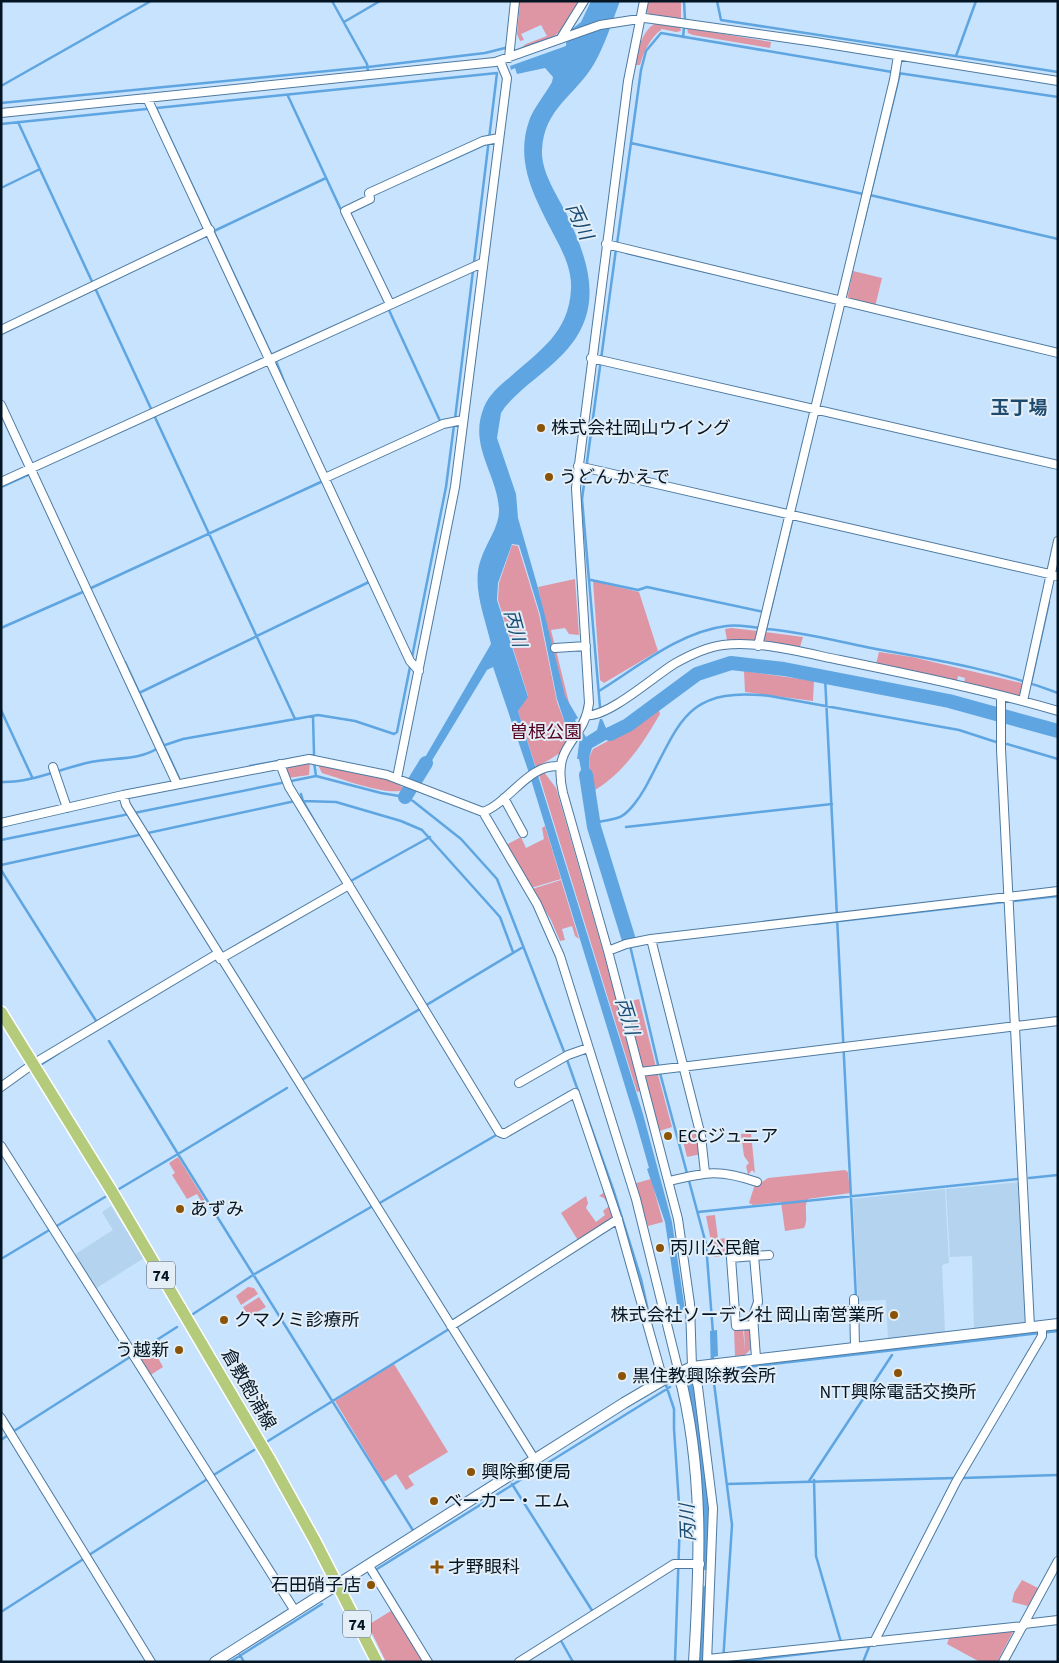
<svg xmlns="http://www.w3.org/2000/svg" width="1059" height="1663" viewBox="0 0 1059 1663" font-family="'Source Sans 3','Noto Sans JP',sans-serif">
  <rect width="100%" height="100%" fill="#c7e3fd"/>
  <!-- built -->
  <path fill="#b4d3ef" d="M1020,1182L1027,1323L974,1329L972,1256L950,1257L946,1189Z
    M945,1189L949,1263L942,1265L945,1332L888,1339L886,1300L858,1301L853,1199Z
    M111,1206L144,1258L95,1289L74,1255L113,1230L102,1212Z"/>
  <!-- green -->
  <path fill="#de96a4" d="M520,1H581L563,29L553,37L513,54L526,44L547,36L541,25L521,34L524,40L520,41L517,34Z
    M648,1H681V20L650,15L645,10Z
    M658,23L680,26L681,31L676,32L662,29C650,38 644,51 640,65H635C636,53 644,25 658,23Z
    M687,28L771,42L770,48L693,35L688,33Z
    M853,271L882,278L875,307L847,300Z
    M512,545L518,546L539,614L557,702L566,726L572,723L574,728L560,753L536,768L518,711L528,696L498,600L499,583Z
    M575,579L579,635L569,634L565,628L551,630L570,707C555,684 545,616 538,587Z
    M593,581L639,592L658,651L604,683L600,680Z
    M731,628L758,631L756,641L727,640L725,629Z
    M765,632L803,637L800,647L763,641Z
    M879,652L912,657L1025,684L1021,694L1017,696L964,683L965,678L958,676L957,681L876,664Z
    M744,671L814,681L813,701L745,692Z
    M658,707L660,714C642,745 623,774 592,792L589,758L593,749L623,733Z
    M310,762L309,775L288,778L283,766Z
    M317,763L390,780L406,789C391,798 339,778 322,773Z
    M544,772L556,788L617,1000L640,1091L637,1092L539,775Z
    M545,826L561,879L531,888L506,845L521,837L526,848L544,839L542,828Z
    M561,880L579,939L575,936L572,926L562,929L565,940L560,941L551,920L532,889Z
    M639,999L656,1067H642L624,1003Z
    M657,1071L672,1127L659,1131L644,1075Z
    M698,1133L701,1154L687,1157L682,1137Z
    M751,1133L755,1173L752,1170L748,1175L746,1166L749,1163L744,1156L741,1134Z
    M178,1157L207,1204L204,1206L197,1194L187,1199L172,1175L175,1173L169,1163Z
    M845,1170L848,1172L850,1193L808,1199C803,1207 809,1219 804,1228L785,1231L781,1202L753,1205L749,1203L755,1184L762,1182L768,1178Z
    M651,1179L663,1222L648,1226L633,1184Z
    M606,1191L616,1218L579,1242L561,1213L586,1196L588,1203L586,1208L596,1222L605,1215L603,1211L609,1206L604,1198L599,1196Z
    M715,1215L718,1239L729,1238L730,1256L714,1257L706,1216Z
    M248,1287L254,1288L258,1294L241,1305L236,1296Z
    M259,1297L266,1307L249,1317L243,1307Z
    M743,1329L745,1351L744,1329L751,1331L752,1348L745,1355L735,1356L734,1330Z
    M159,1339L166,1353L158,1358L163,1367L149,1376L135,1354Z
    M394,1364L448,1452L408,1476L414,1485L406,1490L396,1474L384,1482L335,1401Z
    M1022,1580L1038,1588L1028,1606L1012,1602L1014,1593Z
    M394,1609L424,1662H386L368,1625Z
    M1014,1630L997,1662H980L947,1644L949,1638Z"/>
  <!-- water -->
  <path fill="#5ea5e1" d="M591,1H620C612,22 605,45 594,64C575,96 544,108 542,150C541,172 556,193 566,213C590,263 606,311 561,356C543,374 521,388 505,407L501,413L497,438L516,494L518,518L538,588L565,696L578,718L575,720L586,737L597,730L600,719H602L606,728L625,724L627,728L592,748L589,758L591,793L586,795L579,759H577L580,737L572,723L566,726L557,699L540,614L519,545L512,544L498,583L497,600L528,697L518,711L643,1114L672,1222L685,1310H678L665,1222L647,1169L649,1168L636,1122L529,773L493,667L487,670L422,777L418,781L413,778L491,644C485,617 471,585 481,559C486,543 500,526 499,509C497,473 468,446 484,407C489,395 499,386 509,378C539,351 569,333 571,289C572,271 564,254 556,239C537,201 514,165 529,121C534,107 545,95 552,82L553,77L545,68L517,74L515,68L511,70L510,66L566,46L567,33L581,22Z
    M717,1330L718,1356L714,1357L716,1369L724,1368V1371L711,1377L710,1331Z"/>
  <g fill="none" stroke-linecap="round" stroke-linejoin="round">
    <!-- stream -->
    <path stroke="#5ea5e1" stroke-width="2.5" d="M332,1L367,64L368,71
      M684,1L685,20
      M717,1L721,20L1058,72
      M344,22L380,1
      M516,22L519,1
      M683,37L684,28
      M956,56L976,1
      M1,86L151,1
      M288,96L342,212
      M1,103L368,67L485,53L509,47
      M157,110L272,356
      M18,122L295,719
      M1,124L497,73
      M631,143L863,194
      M431,169L488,143
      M1,188L40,169
      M870,195L1058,239
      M863,225L900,73
      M212,232L326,178
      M617,244L641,70L646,51L661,33L898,73L1058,97
      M627,253L711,273
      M388,308L441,423
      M276,361L287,389
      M455,419L497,73
      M1,487L32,473
      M347,519L379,586
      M591,580L638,590L647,587L764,612
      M89,589L323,481
      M1,628L85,591
      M766,629L793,517
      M766,629C807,632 846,644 887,651C944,661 1003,672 1058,693
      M125,662L179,778
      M825,677L856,1298
      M1031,683L1049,602
      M599,691C638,667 679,632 726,626C737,624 749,627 760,628
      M139,693L371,581
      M600,707L582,499L616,249
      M1,710L32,777
      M313,716L314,754
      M1007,744L1058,759
      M162,746L183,739L318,715L355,721L394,734L397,732L446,487L454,425
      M314,762L316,776
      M250,766L314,755
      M1,782C31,783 62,768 91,762C114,757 138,761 158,748
      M301,794L303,801L334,855
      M303,801L336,802L401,821L422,830L500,917L513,952
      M594,823C602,821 612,820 620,817C629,813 640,797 645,788C680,724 684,686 770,696L959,730L996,742
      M626,827L832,804
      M1,840L316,776L381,793L405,797L413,801L461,839L497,879L565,1054L614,1192L641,1279L652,1329
      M1,865L295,801
      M1,870L98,1024
      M349,882L430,837
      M1014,901L1058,896
      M814,924L1004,902
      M628,937L660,1073L706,1244L713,1333
      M109,1041L178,1154L287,1088
      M42,1064L59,1053
      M300,1081L523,947
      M537,1111L569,1092
      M1029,1178L1058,1175
      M119,1189L178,1154L414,1532
      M378,1204L498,1134
      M698,1212L1019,1179
      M55,1227L105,1197
      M1,1259L51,1229
      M193,1314L253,1275L371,1207
      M721,1370L1058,1331
      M713,1375L732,1525L723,1662
      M666,1385L674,1409V1429L680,1519L675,1662
      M1,1412L14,1431L177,1327
      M13,1432L100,1573
      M1,1440L8,1435
      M268,1441L449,1329
      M212,1476L254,1450
      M962,1478L1058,1475
      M814,1480L816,1556L841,1642
      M809,1481L892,1355
      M512,1484L593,1612
      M727,1484L956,1478
      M89,1555L209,1478
      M376,1570L410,1626
      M369,1574L670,1387
      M1,1612L85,1558
      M560,1639L573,1662
      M240,1655L244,1662
      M230,1662L322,1604
      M734,1662L869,1646
      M863,1662L869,1647"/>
    <!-- river -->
    <path stroke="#5ea5e1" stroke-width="14" d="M610,734L628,725L697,674L731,663L784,669L949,701L1058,731
      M586,775L594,827L628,937
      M405,797L426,763
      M691,1384L703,1460L708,1564
      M702,1662L706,1593"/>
    <defs>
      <path id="street" d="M644,1L628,81L576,488L589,703C584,743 551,742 563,793L608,951L678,1219L690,1304L692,1367
        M561,38L584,1
        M509,58L515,1
        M147,98L410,661L419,671
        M1,113L495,62L600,25L645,18L815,42L1058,81
        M606,244L1058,353
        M390,304L345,211L370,199L369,193L483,141L499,138
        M1,330L210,230
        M591,358L1058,465
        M1,405L177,784
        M578,466L1058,576
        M325,478L443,424L463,420
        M1,482L482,263
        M758,646L894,80L898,56
        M555,648L586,646
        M1001,696V749L1030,1327
        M1023,701L1058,541
        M587,715C607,718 656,675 674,664C688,656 707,647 723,645C758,640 805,653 840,660C913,675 986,690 1058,711
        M280,764L289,787L499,1132L504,1134L575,1093L618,1220L663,1380
        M53,767L67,808
        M397,778L455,487L507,78L500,61
        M123,795L126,805L535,1460
        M504,798L523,833
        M483,812C510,802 528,764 559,766
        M1,823L123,795L309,759L387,775L483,812L537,904L560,956L636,1199L679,1373
        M651,939L701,1136L705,1173
        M608,951L626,944L651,939L1058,891
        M220,959L349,885
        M640,1072L1058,1021
        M519,1083L568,1055L588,1048
        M1,1087L33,1064L217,954
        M1,1146L295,1611
        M669,1181C707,1172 719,1169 757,1182
        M754,1256L769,1255
        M854,1299L855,1347
        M834,1312L853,1311
        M753,1325L736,1326L731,1258L754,1256L758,1302L753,1316L756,1358
        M451,1326L618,1219
        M690,1368L695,1376L698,1387L713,1508L707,1662
        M1,1418L151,1662
        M369,1566L428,1662
        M1024,1624L1058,1620
        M874,1642L956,1482L1042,1336V1326
        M708,1659L1023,1626
        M519,1662L674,1564H700
        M1003,1662L1058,1561"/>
      <path id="secondary" d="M679,1373C704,1470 700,1563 694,1662
        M215,1662L624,1403L663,1380L692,1367L1058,1324"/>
      <path id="primary" d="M1,1012L111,1190L269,1458L315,1541L377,1662"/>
    </defs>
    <!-- street casing -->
    <use href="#street" stroke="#4e7aa1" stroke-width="10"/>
    <!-- secondary casing -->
    <use href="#secondary" stroke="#4e7aa1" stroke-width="12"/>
    <!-- primary casing -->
    <use href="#primary" stroke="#fff" stroke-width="14"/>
    <!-- street -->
    <use href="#street" stroke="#fff" stroke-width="8"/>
    <!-- secondary -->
    <use href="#secondary" stroke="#fff" stroke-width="10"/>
    <!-- primary -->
    <use href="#primary" stroke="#b3cb7b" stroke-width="11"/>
  </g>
  <!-- markers -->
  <g fill="#8a5305" stroke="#e4eef7" stroke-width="2">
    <circle cx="541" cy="428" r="5"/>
    <circle cx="549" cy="477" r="5"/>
    <circle cx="668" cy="1136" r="5"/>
    <circle cx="180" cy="1209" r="5"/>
    <circle cx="660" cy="1248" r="5"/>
    <circle cx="894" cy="1315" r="5"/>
    <circle cx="224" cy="1320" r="5"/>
    <circle cx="179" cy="1350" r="5"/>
    <circle cx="898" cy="1373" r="5"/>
    <circle cx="622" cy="1376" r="5"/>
    <circle cx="471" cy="1472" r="5"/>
    <circle cx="434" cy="1501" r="5"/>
    <path d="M434.5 1559.5h5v5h5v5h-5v5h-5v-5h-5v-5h5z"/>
    <circle cx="371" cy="1585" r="5"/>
  </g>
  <g text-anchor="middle" stroke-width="4" stroke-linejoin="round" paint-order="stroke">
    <!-- shield labels -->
    <g fill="#e4eef7" stroke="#465563" stroke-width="1">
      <rect x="147" y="1261.5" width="28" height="27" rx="4"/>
      <rect x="343" y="1610.5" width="28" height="27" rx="4"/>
    </g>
    <g font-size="16" font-weight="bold" fill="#031423">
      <text x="161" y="1281">74</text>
      <text x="357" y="1630">74</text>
    </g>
    <!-- poi labels -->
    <g font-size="18" fill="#031423" stroke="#e4eef7" text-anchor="start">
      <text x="551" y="434">株式会社岡山ウイング</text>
      <text x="559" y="483">うどん かえで</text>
      <text x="678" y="1142">ECCジュニア</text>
      <text x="190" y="1215">あずみ</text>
      <text x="670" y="1254">丙川公民館</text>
      <text x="884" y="1321" text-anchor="end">株式会社ソーデン社 岡山南営業所</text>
      <text x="234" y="1326">クマノミ診療所</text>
      <text x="169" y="1356" text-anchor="end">う越新</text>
      <text x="632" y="1382">黒住教興除教会所</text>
      <text x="898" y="1398" text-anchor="middle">NTT興除電話交換所</text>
      <text x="481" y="1478">興除郵便局</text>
      <text x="444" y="1507">ベーカー・エム</text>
      <text x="448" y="1573">才野眼科</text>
      <text x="361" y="1591" text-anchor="end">石田硝子店</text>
    </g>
    <!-- park labels -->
    <g font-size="18" fill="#530021" stroke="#e4eef7">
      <text x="546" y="738">曽根公園</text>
    </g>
    <!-- street labels -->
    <g font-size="18" fill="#031423" stroke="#e4eef7">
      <text transform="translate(249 1389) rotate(60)" y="6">倉敷飽浦線</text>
    </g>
    <!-- water labels -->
    <g font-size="19" font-style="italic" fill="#194d75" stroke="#e4eef7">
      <text transform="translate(580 221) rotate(65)" y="7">丙川</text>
      <text transform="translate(516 628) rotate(75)" y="7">丙川</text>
      <text transform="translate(628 1016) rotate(73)" y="7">丙川</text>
      <text transform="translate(687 1523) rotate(-92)" y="7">丙川</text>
    </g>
    <!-- neighbourhood labels -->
    <g font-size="19" font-weight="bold" fill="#1d4a6d" stroke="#e4eef7">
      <text x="1019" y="414">玉丁場</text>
    </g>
  </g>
  <!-- border -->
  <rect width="1059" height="1663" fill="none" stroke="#031423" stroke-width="5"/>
</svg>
